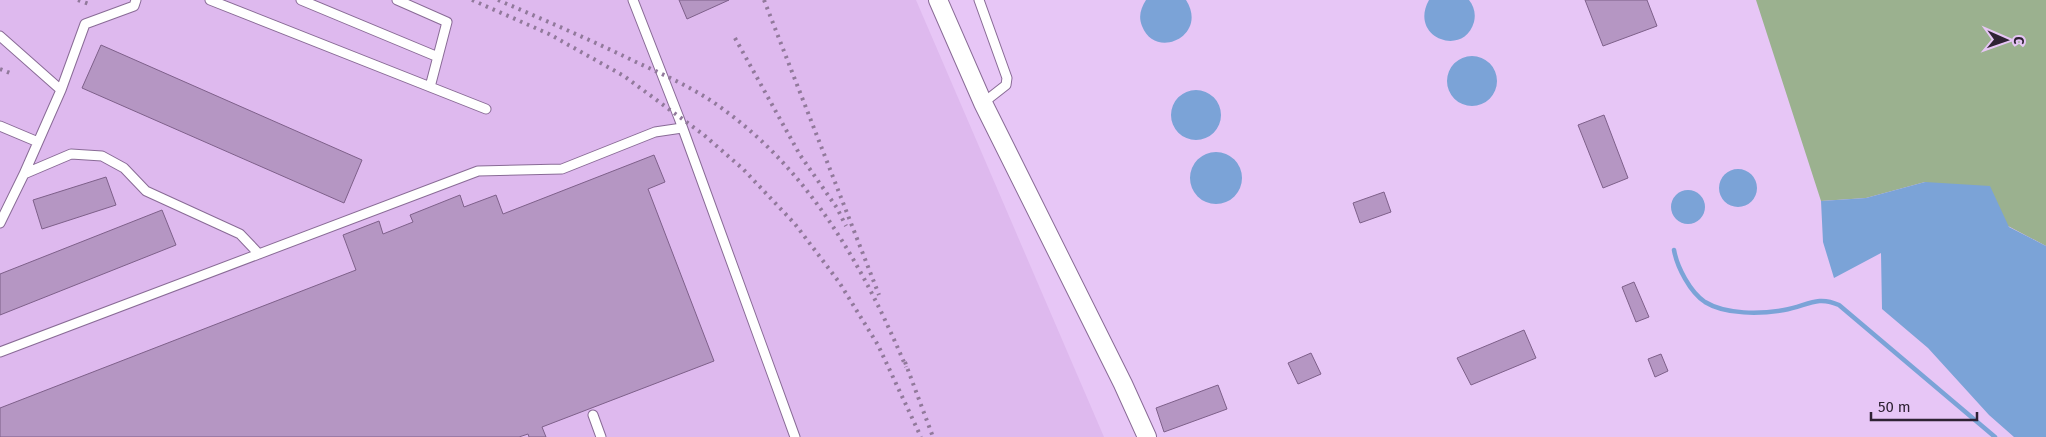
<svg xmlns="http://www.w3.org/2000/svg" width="2046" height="437" viewBox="0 0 2046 437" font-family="'Fira Sans',sans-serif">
  <rect width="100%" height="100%" fill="#e7c6f6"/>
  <!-- built -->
  <path fill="#deb9ee" d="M0,0H916L1104,437H0Z"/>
  <!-- green -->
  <path fill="#9bb18f" d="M1756,0H2046V246L1925,182L1866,198L1821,201Z"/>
  <!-- water -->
  <path fill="#7ba3d7" d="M1146,0H1186C1209,36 1155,61 1142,26C1138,16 1141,8 1146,0Z
    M1429,0H1469C1474,6 1476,14 1474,22C1464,58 1408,38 1429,0Z
    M1447 81a25 25 0 1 1 50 0a25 25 0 1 1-50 0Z
    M1171 115a25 25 0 1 1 50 0a25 25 0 1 1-50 0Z
    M1190 178a26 26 0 1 1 52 0a26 26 0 1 1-52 0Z
    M1719 188a19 19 0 1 1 38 0a19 19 0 1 1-38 0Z
    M1925,182L1990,186L2009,227L2046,246V437H2014L1989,415L1928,348L1882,309L1881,253L1834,278L1823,242L1821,201L1866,198Z
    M1671 207a17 17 0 1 1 34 0a17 17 0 1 1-34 0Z"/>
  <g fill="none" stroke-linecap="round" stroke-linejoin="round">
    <!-- stream -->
    <path stroke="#7ba3d7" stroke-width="4.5" d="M1674,250C1677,267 1690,292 1705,302C1726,315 1761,314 1784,310C1807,306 1817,295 1839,305L1995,437"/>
  </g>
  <!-- building -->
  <path fill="#b596c3" stroke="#7e608a" d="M679,0H729L687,19Z
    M1585,0H1647L1657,26L1603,46Z
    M101,45L362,160L344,203L82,88Z
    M1604,115L1628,178L1603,188L1578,125Z
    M654,155L665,182L648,189L714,361L542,427L546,437H529L528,434L519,437H0V408L356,270L343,235L379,221L383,234L413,222L410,215L460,195L464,207L496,195L503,214Z
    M106,177L116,205L42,229L33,200Z
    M1384,192L1391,212L1360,223L1353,203Z
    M162,210L176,245L0,315V274Z
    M1634,282L1649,317L1636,322L1622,287Z
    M1524,330L1536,358L1471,385L1457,358Z
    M1311,353L1321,374L1298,384L1288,363Z
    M1661,354L1668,371L1655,377L1648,359Z
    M1218,385L1227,409L1164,432L1156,408Z"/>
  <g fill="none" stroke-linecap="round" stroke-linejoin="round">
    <defs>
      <path id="service" d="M210,0L486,109
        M301,0L438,57
        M397,0L447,22L430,87
        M633,0L679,118L795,437
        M979,0L1007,78L1006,85L983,103
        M0,36L61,90L24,174
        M61,90L85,24L134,6L136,0
        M0,126L38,142
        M0,223L24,174L71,154L102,156L124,168L146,191L240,234L259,254
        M0,352L478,171L562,169L655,132L682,128
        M593,415L601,437"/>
      <path id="minor" d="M938,0L983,103L1123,384L1147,437"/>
    </defs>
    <!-- service casing -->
    <use href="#service" stroke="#896b96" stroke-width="11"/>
    <!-- minor casing -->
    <use href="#minor" stroke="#896b96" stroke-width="20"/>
    <!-- service -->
    <use href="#service" stroke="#fff" stroke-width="9"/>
    <!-- minor -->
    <use href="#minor" stroke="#fff" stroke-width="18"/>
    <!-- rail -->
    <path stroke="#91799b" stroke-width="4" stroke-dasharray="2.5 5" stroke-linecap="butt" d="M78,0L89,4
      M472,0L549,34L624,76L704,135L743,169L795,224L839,282L878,345L921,437
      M498,0C544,20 591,40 636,62C662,74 689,86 713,102C807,166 863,265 906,367
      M764,0L879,295
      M735,38L800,155L837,208L846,226
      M0,69L10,73
      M905,362L933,437"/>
  </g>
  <!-- north arrow -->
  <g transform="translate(2006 40) rotate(92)" stroke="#e7c6f6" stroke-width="4" paint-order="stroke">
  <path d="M0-4L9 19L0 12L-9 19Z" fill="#2f2234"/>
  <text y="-8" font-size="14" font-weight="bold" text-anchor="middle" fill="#2f2234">С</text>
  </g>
  <!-- scale -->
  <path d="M1871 412v8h106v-8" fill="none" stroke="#2f2234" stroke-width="2.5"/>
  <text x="1878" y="412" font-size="15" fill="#2f2234" stroke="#e7c6f6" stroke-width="4" paint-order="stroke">50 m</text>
</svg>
